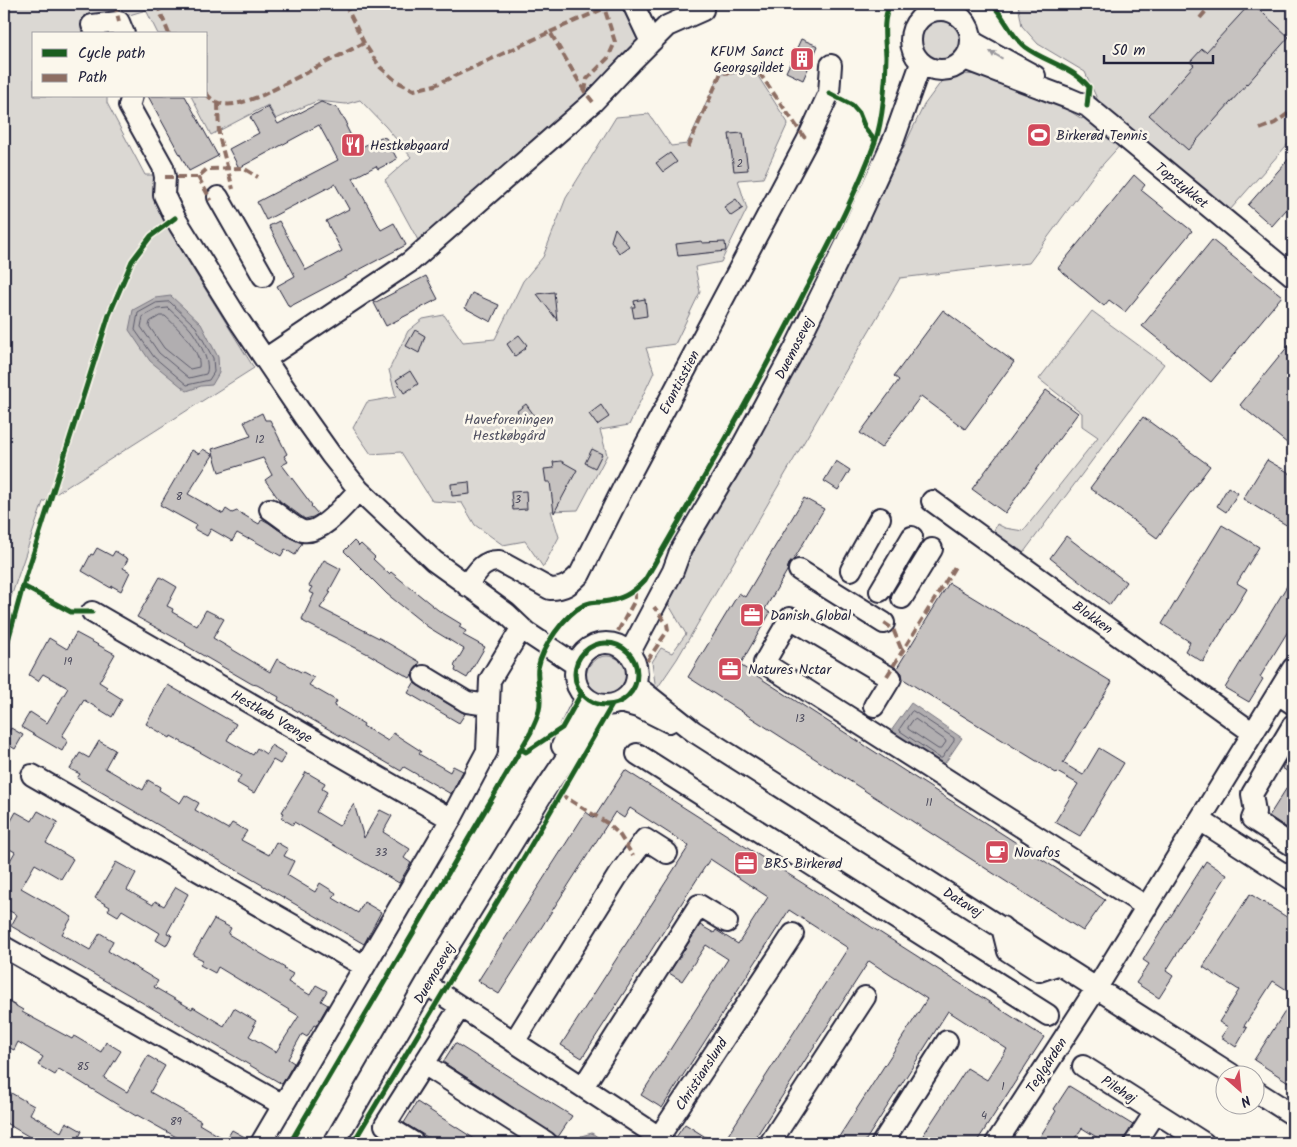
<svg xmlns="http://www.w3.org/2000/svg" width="1297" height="1147" viewBox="0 0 1297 1147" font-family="Kalam,sans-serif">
  <rect width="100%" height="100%" fill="#fbf7ec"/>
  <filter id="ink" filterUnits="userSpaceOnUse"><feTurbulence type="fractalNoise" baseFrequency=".02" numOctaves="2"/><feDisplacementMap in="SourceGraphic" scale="10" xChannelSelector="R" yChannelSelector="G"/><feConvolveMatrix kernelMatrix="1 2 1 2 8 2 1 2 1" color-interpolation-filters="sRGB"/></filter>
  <g filter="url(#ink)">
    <!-- green -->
    <path fill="#dbd8d3" stroke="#7e7d87" d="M4,4H117L114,34H34V96H107V103L145,175H155L170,232L254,368L43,502L4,618Z
      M118,4H636L648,29L625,65L419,242L385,180L411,157L386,127L360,100L346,104L317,101L276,119L268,105L211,135L191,96H206V34H158L146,10L126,16Z
      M1018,4H1293V138L1230,210L1133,131L1095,173L1029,263L900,278L677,659L656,690L652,662L661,648L672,653L686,634L666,600L807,348L924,105L941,82L958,74L987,75L1059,104L1082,119L1098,101L1085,72L1038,44L1022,26Z
      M921 40a21 21 0 1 1 42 0a21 21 0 1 1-42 0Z
      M756,73L788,123L763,178L738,180L747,209L721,262L695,267L700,292L675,344L646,348L654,372L629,425L600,430L607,455L578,510L551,511L559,537L543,567L525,541L503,545L475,525L462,503L432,501L401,452L371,454L353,428L367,402L396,397L389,370L408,331L423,319L444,315L463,342L495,339L523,281L543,257L566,198L616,117L649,114L671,146L687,144L720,74Z
      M1092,311L1164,364L1021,556L992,535L997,524L1005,528L1023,531L1098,437L1082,426V413L1039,379Z
      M586 677a21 21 0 1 1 42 0a21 21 0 1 1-42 0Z"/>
    <!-- water -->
    <path fill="#b1aeb0" stroke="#787681" d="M171,296L201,324L218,357L219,373L212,385L201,386L187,391L150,361L129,330L133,310L155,298Z
      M911,703L962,738L943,766L891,731Z
      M592,1133L606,1143H574L581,1136Z"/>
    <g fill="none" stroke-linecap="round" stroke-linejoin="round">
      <!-- shore -->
      <path stroke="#5b5a6a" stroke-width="1" d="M170,302L196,327L213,358L214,372L209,380L187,385L154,357L135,330L138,313L156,303Z
        M158,309L168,308C175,315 185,322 191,330C198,339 212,364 206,374L189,378L159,353L141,327L143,317Z
        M160,316H165C176,326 202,351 199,367L190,369L164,348L149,326L150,322Z
        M913,711L954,738V741L942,758H940L900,731V728L911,712Z
        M915,719L945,740L946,742L941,749H938L908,729V727L913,720Z"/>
    </g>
    <!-- building -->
    <path fill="#c6c2c0" stroke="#22223b" d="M1250,4H1253L1289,37L1188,150L1149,115L1194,65L1190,62L1202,49L1206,52Z
      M801,39L818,46L803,80L786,72Z
      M148,96H185L218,156L189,171Z
      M321,102L337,108L341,116L344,118L347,123L346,126L352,138L355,139L360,148L381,137L386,138L397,159L378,169L376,166L353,178L381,230L394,223L406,245L289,307L277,286L295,276L269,226L279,221L306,270L342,251L326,221L349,209L335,184L266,220L257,202L338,160L319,125L239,168L229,149L259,133L250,117L268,107L278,124Z
      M743,133L748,170L734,171L729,134Z
      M670,153L677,162L663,172L656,163Z
      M1293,154V202L1272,226L1248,205Z
      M1134,175L1145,185L1141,190L1192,231L1125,312L1109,300L1104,306L1058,268Z
      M736,199L743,208L731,216L724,207Z
      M615,228L629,246L619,253L611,241Z
      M1212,240L1282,296L1211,382L1142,326Z
      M702,241V243L725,242L726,251L678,256L676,244Z
      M426,276L438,299L386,326L374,303Z
      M554,292L557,320L537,294Z
      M472,293L499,305L491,322L465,308Z
      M645,299L647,316L634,318L632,307H635L634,301Z
      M943,310L1014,362L965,429L921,396L881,448L860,433L899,380L894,376Z
      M415,330L425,336L419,353L406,346Z
      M519,335L527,345L525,347L526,348L515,356L507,344Z
      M1293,340V448L1240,405Z
      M410,371L418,384L404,393L396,380Z
      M1046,390L1078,413L1005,513L972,489Z
      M526,404L534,415L525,421L517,411Z
      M601,405L609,417L597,425L589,414Z
      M262,413L265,420H270L287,454L284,456L288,462L282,465L312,505L311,506L318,514L313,517L305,519L280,501L265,480L272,475L263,458L219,472L212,449L251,436L244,422Z
      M1143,417L1210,466L1157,538L1090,488Z
      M203,449L213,455L188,494L223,514L226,509L232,513L237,511L259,524L262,519L269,523L290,538L302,543L295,555L285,549L281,556L249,538L248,539L237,533L232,541L211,529L207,536L194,529L196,525L160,505L192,450L199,454Z
      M592,449L602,454L595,468L585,463Z
      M1267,460L1293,475V529L1243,499Z
      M561,461L577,470L554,513L550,482H546L544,469L554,468L553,462Z
      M836,461L850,470L838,490L824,481Z
      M469,482L470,494L452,496L451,484Z
      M1228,487L1238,493L1226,512L1217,506Z
      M526,491L527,509L513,510L511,492Z
      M804,498L824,509L794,559L789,564L787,571L765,609L770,613L740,665L1105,900L1083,931L688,677L739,593L745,597Z
      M1222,525L1259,547L1237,583L1247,589L1203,662L1185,651L1190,642L1162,624Z
      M1066,536L1126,582L1110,605L1050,558Z
      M354,541L359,546L361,544L375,557L373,559L389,574L391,572L438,610L461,624L459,627L466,631L463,635L485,647L467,678L455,671L456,668L454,666L464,649L428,627L387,594L344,551Z
      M97,548L112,556L115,551L128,559L123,568L130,572L121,591L112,586L111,588L82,571L91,554L93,555Z
      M324,560L341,569L329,591L331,592L320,608L381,639L420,662L410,678L370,655L304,622L302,619L314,594L309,592L312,587L309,586Z
      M1293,576V623L1260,677L1263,679L1249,702L1225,688Z
      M160,577L177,587L167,606L173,609L172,612L197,626L206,610L224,619L213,638L270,672L277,659L301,672V671L314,678L309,685L337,701L334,706L364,724L363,726L388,741L393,733L421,751L419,754L450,772L453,766L463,771L451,794L404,767L401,771L278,700L279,697L257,685L252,684L185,645L186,644L137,617Z
      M949,583L1112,682L1063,763L1083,775L1099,748L1124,763L1080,836L1055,822L1078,784L1057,772L1056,773L903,679L902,673L897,668Z
      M76,633L115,654L99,682L107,687L106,689L122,699L112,717L84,700L62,736L68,740L62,751L21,727L30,712L47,723L68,688L43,674L38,681L29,675L49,638L67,649Z
      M414,683L465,714L459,723L408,693Z
      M168,685L236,724L227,740L253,755L257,748L266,754L271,745L286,754L280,764L273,760L254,793L237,783L241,775L171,736L170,738L146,724Z
      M11,728L23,735L15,749L4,742Z
      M99,741L115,750L105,768L143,790L148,780L160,787L159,790L180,803L185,795L199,803L195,810L228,829L232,823L247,831L241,840L269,855L276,842L288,849L284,856L294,861L287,875L315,892L320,883L336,893L333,898L358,913L364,902L381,912L364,944L77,778L80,774L70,769L80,753L89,758Z
      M1293,748V775L1282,768Z
      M625,770L1044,1037L976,1143H918L967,1068L987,1080L1007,1049L948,1011L864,1143H835L927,999L869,961L752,1143H723L848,948L789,910L662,1108L641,1095L728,959L706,945L682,981L669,973L700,925L714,933L716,930L738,944L768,897L710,859L582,1058L561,1045L689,846L630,808L624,818L615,812L499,994L478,981L586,812L594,818Z
      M306,772L325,783L322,789L327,792L316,812L339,826L354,804L364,838L380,810L392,816L383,832L410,849L404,858L411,863L399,883L294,822L293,825L281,818L284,813L282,812Z
      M1293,778V832L1269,816Z
      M38,811L58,822L46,843L73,859L61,879L35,864L21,888L72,917L62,934L90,950L100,933L113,941L108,951L158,981L154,987L192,1009L193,1007L224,1026L234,1008L256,1021L253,1025L255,1026L249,1036L276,1052L299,1016L218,967L215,973L200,965L203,960L193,955L214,919L231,928L228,934L285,968L284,969L293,974L288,982L310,995L316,985L327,991L321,1001L328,1005L316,1026L314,1025L307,1037L302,1034L288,1059L294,1063L282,1084L11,926L17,915L4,908V871L15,852L4,846V833L16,812L32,821Z
      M1206,861L1227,875L1166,971L1173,976L1159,998L1136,983L1149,964L1143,960Z
      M116,862L136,873L127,890L153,905L155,901L164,906L176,887L188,894L167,933L172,935L166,946L156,940L160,933L122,910L118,916L108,910L110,907L95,898Z
      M1250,894L1293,921V994L1273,981L1244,1026L1247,1028L1236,1047L1221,1037L1228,1027L1219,1022L1239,990L1203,967Z
      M4,999L23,1010L22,1012L72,1039L74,1036L101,1052L106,1042L121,1051L104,1078L127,1092L148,1056L165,1066L150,1092L201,1121L199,1124L226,1140L232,1130L250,1140L249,1143H187L137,1115L136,1116L59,1069L55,1075L38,1065L43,1057L18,1042L14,1050L4,1045Z
      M1293,999V1085L1254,1060Z
      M455,1043L572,1116L558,1137L443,1062Z
      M1069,1086L1133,1125L1125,1137L1123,1143H1106L1082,1128L1072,1143H1036L1056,1111L1054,1109Z
      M4,1089L34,1106L30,1114L61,1132L66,1122L82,1131L77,1141L80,1143H40L4,1122Z
      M417,1102L481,1143H437L404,1123Z
      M685,1124L715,1143H672Z"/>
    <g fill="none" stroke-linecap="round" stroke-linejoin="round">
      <defs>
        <path id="minor" d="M633,4L651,42
          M911 40a30 30 0 1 1 60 0a30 30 0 1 1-60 0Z
          M92,25L119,22L124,34
          M971,41L1035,76
          M964,59L1068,98L1087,106L1293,276
          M132,96L129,106L163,167L165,177L164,195L175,218L238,319L304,417L331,455L359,490L434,561L506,613L526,632L576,665
          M218,197L263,276
          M265,359L410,262L593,102L631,62L667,26L703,10
          M932,501L1253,733
          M270,509C278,514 295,529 303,531C322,535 347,502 359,490
          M799,570L884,623
          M851,570L880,518
          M467,586C476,574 482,560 499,561L550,589C565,589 570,584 580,574L628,478L807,141L829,93L831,65
          M880,591L912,537
          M902,598L932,549
          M92,612L451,819
          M575 674a31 31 0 1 1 62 0a31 31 0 1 1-62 0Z
          M629,654L673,571L681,549L740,450L795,348L846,244L894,139L921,63
          M424,676L467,702L488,705
          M635,685L693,731L1231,1074
          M1278,694L1293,704
          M620,702L641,708L669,722
          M874,706L891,678L790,618L764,663L1147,907
          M1293,725L1252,794L1255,812L1252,819L1293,846
          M562,746L586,698
          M637,754L1048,1015
          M32,775L364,966
          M1200,820L1293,880
          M1002,927L1008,951L1039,971L1060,964
          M4,947L283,1105
          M426,984L659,1137L793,934
          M514,1042L617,877L645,839L667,853
          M424,1064L546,1142
          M1083,1066L1204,1143
          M583,1087L699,905L727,922
          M1254,1090L1293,1115
          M261,1143L451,819L487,751L490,680L521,629
          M334,1143L434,970L543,793L591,721L599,705
          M414,1143L385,1125L460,1007
          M770,1143L865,997
          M882,1143L947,1041
          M996,1143L1101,981L1293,668
          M1135,1143L1155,1112"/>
      </defs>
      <!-- minor casing -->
      <use href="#minor" stroke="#22223b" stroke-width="24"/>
      <!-- minor -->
      <use href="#minor" stroke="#fbf7ec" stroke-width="20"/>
      <!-- quiet -->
      <path stroke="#8d6e63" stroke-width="4" stroke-dasharray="8 4" stroke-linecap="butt" d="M115,4L119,22
        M157,4L169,34
        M345,4L364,43L380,67L396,81L414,90L435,85L550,32L585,92L593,102
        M1200,18L1212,4
        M550,32L605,8L608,4
        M585,92L587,79L608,58L615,42L603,4
        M206,93C220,113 244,102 263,95L364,43
        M218,103L219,136L233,189
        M1260,129L1275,123L1293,110
        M688,147L721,73L758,71L807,141
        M165,177H198L207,169L243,168L258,177
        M198,177L211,200
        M884,623L893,629L902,651
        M618,631L635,600V590
        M647,661L668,630L667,624L654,607
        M887,676L956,565
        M560,794L607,823L619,834L633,856"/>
      <defs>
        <path id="cycleway" d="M991,4C1004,14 1009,34 1025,47C1045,62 1073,67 1089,87L1087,106
          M829,93L852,105L859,113L865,128L875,141
          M23,586L71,612H92
          M575 674a31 31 0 1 1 62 0a31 31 0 1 1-62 0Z
          M4,655L23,586L109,315L132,261L151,236L175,218
          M521,749L526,752L562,728L581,694
          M290,1143L531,732C533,725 538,718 539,710C543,697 536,682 538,668C542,647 564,615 584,605C589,602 596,602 602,602C621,600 632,594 645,580C701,484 756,388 806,289C831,241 857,192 875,142C883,120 886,79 886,56C885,38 882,20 890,4
          M353,1143L527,852L612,705"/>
      </defs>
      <!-- cycleway casing -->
      <use href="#cycleway" stroke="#fbf7ec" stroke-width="8"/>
      <!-- cycleway -->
      <use href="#cycleway" stroke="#1b5e20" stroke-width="5"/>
    </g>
    <!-- one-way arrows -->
    <defs><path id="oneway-solid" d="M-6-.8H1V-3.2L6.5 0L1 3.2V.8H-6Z" transform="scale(1.25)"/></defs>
    <use fill="#99979c" href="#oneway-solid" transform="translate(996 55) rotate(-151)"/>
  </g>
  <!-- icons -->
  <defs>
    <symbol id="building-square" viewBox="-11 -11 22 22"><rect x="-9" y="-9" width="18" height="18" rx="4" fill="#d1495b" stroke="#fbf7ec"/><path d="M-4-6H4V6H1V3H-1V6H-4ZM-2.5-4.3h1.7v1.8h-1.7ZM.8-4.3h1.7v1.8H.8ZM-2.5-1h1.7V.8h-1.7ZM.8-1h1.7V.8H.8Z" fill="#fff"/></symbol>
    <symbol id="stadium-square" viewBox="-11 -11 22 22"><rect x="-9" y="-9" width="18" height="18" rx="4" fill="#d1495b" stroke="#fbf7ec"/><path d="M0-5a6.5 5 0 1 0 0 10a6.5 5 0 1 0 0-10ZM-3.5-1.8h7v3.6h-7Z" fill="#fff"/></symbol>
    <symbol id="restaurant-square" viewBox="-11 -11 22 22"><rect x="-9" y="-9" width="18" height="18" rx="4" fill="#d1495b" stroke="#fbf7ec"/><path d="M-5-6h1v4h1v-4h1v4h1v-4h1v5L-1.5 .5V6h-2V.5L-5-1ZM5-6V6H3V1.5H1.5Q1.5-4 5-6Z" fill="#fff"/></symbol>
    <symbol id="office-square" viewBox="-11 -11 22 22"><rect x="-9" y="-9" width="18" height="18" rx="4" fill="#d1495b" stroke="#fbf7ec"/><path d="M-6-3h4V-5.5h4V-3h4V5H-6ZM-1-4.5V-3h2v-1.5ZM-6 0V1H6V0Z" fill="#fff"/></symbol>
    <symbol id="cafe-square" viewBox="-11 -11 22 22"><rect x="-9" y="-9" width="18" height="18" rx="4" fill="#d1495b" stroke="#fbf7ec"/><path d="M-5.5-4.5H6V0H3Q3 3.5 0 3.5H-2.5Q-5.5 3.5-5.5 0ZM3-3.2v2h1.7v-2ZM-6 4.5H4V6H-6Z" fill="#fff"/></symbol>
  </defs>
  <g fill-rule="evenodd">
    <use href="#building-square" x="788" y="45" width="28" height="28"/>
    <use href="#stadium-square" x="1025" y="121" width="28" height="28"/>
    <use href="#restaurant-square" x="339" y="131" width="28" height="28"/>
    <use href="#office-square" x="738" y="601" width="28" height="28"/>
    <use href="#office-square" x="716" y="655" width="28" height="28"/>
    <use href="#cafe-square" x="983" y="838" width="28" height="28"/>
    <use href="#office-square" x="732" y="849" width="28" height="28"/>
  </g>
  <g text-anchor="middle" stroke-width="5" stroke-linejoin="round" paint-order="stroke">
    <!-- number labels -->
    <g font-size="11" fill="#4b4a5c">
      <text x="740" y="167">2</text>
      <text x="260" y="443">12</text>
      <text x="179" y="500">8</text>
      <text x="518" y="503">3</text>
      <text x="68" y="665">19</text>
      <text x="800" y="722">13</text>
      <text x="929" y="806">11</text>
      <text x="381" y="856">33</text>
      <text x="83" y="1070">85</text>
      <text x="1003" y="1090">1</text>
      <text x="984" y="1119">4</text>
      <text x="176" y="1125">89</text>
    </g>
    <!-- poi labels -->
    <g font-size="14" fill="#22223b" stroke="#fbf7ec" text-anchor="start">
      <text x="784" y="56" text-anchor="end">KFUM Sanct<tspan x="784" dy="16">Georgsgildet</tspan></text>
      <text x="1056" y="140">Birkerød Tennis</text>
      <text x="370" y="150">Hestkøbgaard</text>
      <text x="770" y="620">Danish Global</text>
      <text x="748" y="674">Natures Nctar</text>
      <text x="1014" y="857">Novafos</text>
      <text x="764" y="868">BRS Birkerød</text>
    </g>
    <!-- street labels -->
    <g font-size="14" fill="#22223b" stroke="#fbf7ec">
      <text transform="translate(1182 185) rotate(39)" y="5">Topstykket</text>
      <text transform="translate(794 348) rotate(-63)" y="5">Duemosevej</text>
      <text transform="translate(679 382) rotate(-62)" y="5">Erantisstien</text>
      <text transform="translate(1093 617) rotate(36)" y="5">Blokken</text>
      <text transform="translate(272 716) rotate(30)" y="5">Hestkøb Vænge</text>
      <text transform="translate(963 902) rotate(32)" y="5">Datavej</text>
      <text transform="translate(434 973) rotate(-60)" y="5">Duemosevej</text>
      <text transform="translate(1046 1065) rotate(-57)" y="5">Teglgården</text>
      <text transform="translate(701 1074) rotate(-57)" y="5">Christianslund</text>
      <text transform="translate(1119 1089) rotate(33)" y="5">Pilehøj</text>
    </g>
    <!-- park labels -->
    <g font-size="14" fill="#505061" stroke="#fbf7ec">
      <text x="509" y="424">Haveforeningen<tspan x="509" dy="16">Hestkøbgård</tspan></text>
    </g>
  </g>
  <!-- margin -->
  <rect width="1297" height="1147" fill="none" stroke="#fbf7ec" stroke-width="20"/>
  <rect x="10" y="10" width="1277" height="1127" fill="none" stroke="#22223b" stroke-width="2" filter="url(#ink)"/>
  <!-- legend -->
  <rect x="32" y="32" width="175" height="65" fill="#fbf7ec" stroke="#a4a2a5"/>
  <rect x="42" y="49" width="25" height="8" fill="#1b5e20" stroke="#a4a2a5"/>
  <text x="78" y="58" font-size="15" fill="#22223b">Cycle path</text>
  <rect x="42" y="74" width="25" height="8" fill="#8d6e63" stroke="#a4a2a5"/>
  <text x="78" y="82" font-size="15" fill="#22223b">Path</text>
  <!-- north arrow -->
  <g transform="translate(1240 1090) rotate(153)"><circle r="24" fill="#fbf7ec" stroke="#a4a2a5"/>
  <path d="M0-4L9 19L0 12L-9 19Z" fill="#d1495b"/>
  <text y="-8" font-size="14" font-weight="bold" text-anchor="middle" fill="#22223b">N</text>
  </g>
  <!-- scale -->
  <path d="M1104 55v8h109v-8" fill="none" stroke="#22223b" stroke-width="2.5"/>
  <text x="1112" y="55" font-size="15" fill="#22223b" stroke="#fbf7ec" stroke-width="4" paint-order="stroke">50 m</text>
</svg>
